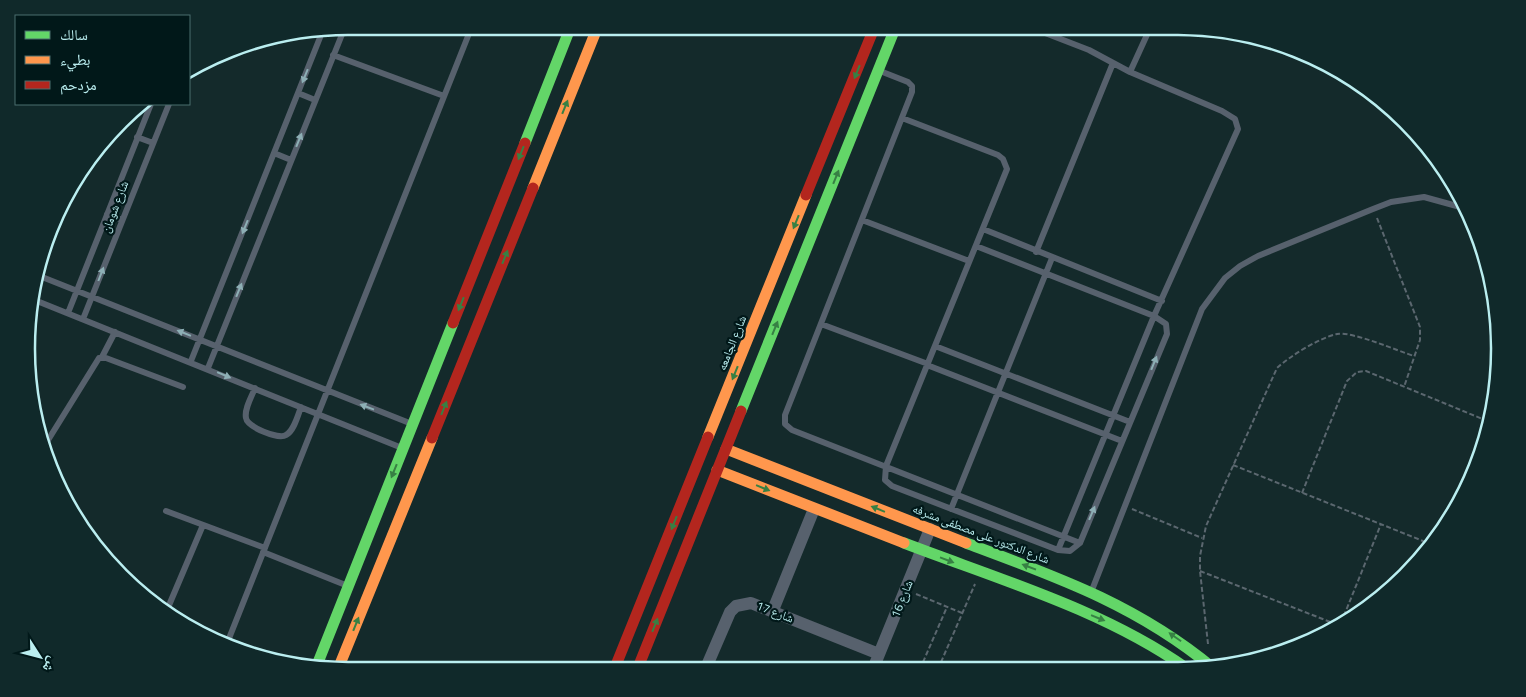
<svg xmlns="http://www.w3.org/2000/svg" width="1526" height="697" viewBox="0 0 1526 697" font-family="'Titillium Web','Noto Naskh Arabic',sans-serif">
  <rect width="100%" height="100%" fill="#142a2b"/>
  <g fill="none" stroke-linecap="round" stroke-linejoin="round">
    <!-- path -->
    <path stroke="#5b676f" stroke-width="2" stroke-dasharray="5 2.5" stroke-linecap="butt" d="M1377,218L1420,327V340L1404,387
      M1233,465L1433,545
      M1302,493L1347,381L1357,372L1366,371L1485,420
      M1132,509L1202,538
      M1200,571L1338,625
      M916,594L962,613
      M1341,623L1381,524
      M1208,644L1200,571V556L1206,526L1277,368C1290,356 1319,338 1337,334C1352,331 1398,351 1414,356
      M920,669L947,607
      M938,669L975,584"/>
    <!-- lane -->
    <path stroke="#57616d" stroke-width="6" d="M1027,26L1089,50L1130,72L1151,26
      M333,55L444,96
      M880,71L908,82L912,86V92L785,415V424L792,430L1080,543
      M298,93L315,100
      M902,118L998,155L1003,159L1007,169L886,466L885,480L892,486L1058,550L1070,551L1080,543L1167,334L1166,324L1154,316L976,246
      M137,137L153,143
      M274,153L291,160
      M107,214L122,220
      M862,220L969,261
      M983,229L1162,301
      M1036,252L1113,63
      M37,275L412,424
      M32,299L402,448
      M68,313L151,104
      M83,319L169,104
      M821,324L928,364
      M935,346L1130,422
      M102,357L115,332
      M191,361L323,30
      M927,365L1122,441
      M208,368L345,27
      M255,388C252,396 244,409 246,418C247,427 279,440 286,435C294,431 298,415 301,407
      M45,445L99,358H106L183,387
      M951,509L1052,258
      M166,511L265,548
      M1058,550L1154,316L1238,129L1235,119L1222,111L1130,72
      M263,552L348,586
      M1092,590L1202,309L1225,278L1240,266L1258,256L1373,209L1391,202L1424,197L1464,208
      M167,610L203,525
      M226,646L472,26"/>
    <!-- street -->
    <path stroke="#57616d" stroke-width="12" d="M773,610L814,509
      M873,669L930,529
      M705,670L730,612L736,606L751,603L879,654"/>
    <!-- fast -->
    <path stroke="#63d668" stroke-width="11" d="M525,143L571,26
      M741,411L896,26
      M904,543C998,579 1104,610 1186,668
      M966,543C1057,577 1137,605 1213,668
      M317,665L453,323"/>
    <!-- slow -->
    <path stroke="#ff974d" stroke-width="11" d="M533,188L598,26
      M708,437L806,195
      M726,449L966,543
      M717,470L904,543
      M338,669L432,438"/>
    <!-- jam -->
    <path stroke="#b3261e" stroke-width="11" d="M806,195L875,26
      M453,323L525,143
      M432,438L533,188
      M614,670L708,437
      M637,670L741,411"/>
  </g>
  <!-- one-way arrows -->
  <defs><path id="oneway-solid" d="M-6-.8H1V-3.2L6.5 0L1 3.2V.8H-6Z" transform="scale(1.25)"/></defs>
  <g fill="#378044">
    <use href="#oneway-solid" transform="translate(857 72) rotate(112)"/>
    <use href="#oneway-solid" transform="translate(565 107) rotate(-68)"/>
    <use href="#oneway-solid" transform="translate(521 153) rotate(112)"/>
    <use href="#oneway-solid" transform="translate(836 177) rotate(-68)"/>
    <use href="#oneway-solid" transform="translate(796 222) rotate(112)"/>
    <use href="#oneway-solid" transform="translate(505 257) rotate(-68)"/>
    <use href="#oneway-solid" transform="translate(461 304) rotate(112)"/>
    <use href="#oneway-solid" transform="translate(775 328) rotate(-68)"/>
    <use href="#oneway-solid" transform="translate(735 373) rotate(112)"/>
    <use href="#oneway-solid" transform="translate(444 408) rotate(-68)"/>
    <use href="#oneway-solid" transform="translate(394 471) rotate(112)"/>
    <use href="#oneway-solid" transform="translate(763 488) rotate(22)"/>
    <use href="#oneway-solid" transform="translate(878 509) rotate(-158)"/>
    <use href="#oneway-solid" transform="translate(674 523) rotate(112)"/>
    <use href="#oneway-solid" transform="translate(947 560) rotate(21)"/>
    <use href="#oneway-solid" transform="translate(1029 567) rotate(-159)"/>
    <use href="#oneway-solid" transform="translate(1098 618) rotate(22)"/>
    <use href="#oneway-solid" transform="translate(356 624) rotate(-68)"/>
    <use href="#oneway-solid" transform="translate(655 625) rotate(-68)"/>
    <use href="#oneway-solid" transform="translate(1175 637) rotate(-145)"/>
  </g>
  <g fill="#8dafb5">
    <use href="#oneway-solid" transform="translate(305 76) rotate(112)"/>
    <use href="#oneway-solid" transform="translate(299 140) rotate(-68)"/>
    <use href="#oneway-solid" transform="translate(245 227) rotate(112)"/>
    <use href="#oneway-solid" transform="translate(101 274) rotate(-69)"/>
    <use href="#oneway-solid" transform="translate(239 290) rotate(-68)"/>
    <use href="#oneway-solid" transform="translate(184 333) rotate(-158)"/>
    <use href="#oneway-solid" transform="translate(1154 363) rotate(-68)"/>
    <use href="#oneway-solid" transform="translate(224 375) rotate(23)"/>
    <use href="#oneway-solid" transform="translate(367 407) rotate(-159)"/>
    <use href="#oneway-solid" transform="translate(1092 513) rotate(-67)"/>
  </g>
  <g text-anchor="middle" stroke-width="4.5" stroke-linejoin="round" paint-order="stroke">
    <!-- street labels -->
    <g font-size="12" fill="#baeef0" stroke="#011819">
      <text transform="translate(115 207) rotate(-69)" y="4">شارع شومان</text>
      <text transform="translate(732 343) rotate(-68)" y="4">شارع الجامعه</text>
      <text transform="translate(981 534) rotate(21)" y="4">شارع الدكتور على مصطفى مشرفه</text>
      <text transform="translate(902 599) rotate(-68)" y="4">شارع 16</text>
      <text transform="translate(775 612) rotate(21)" y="4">شارع 17</text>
    </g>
  </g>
  <!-- crop -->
  <path d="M0 0H1526V697H0ZM348 35H1178A313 313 0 0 1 1491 348V349A313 313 0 0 1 1178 662H348A313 313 0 0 1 35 349V348A313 313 0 0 1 348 35Z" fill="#10292a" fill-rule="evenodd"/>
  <path fill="none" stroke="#baeef0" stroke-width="2.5" d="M348 35H1178A313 313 0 0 1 1491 348V349A313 313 0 0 1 1178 662H348A313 313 0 0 1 35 349V348A313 313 0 0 1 348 35Z"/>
  <!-- legend -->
  <rect x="15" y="15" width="175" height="90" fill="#011819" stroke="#4b6e6f"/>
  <rect x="25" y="31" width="25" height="8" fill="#63d668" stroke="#4b6e6f"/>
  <text x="60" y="40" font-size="15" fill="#baeef0">سالك</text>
  <rect x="25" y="56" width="25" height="8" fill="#ff974d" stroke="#4b6e6f"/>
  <text x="60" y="65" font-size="15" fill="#baeef0">بطيء</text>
  <rect x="25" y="81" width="25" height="8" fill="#b3261e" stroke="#4b6e6f"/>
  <text x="60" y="90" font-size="15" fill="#baeef0">مزدحم</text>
  <!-- north arrow -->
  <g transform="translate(40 657) rotate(126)" stroke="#011819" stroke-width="4" paint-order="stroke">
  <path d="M0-4L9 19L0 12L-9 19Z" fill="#baeef0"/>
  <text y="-8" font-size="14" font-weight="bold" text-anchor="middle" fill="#baeef0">ش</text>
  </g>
</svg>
